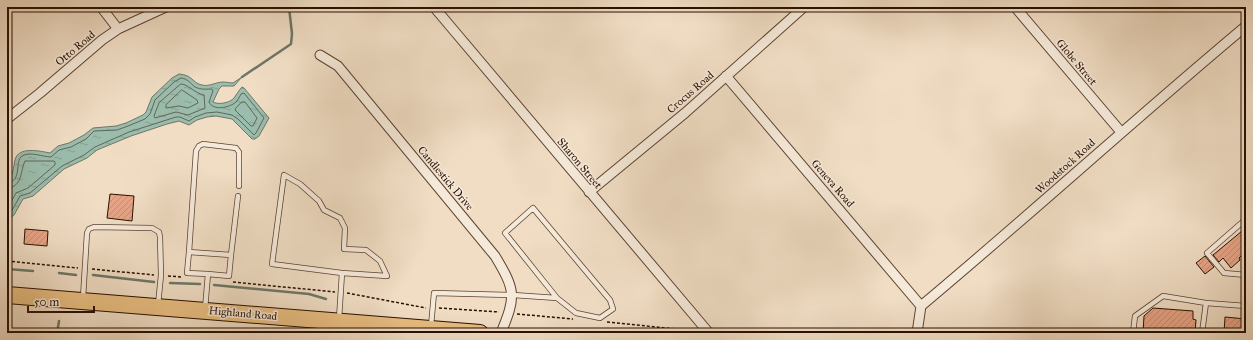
<svg xmlns="http://www.w3.org/2000/svg" width="1253" height="340" viewBox="0 0 1253 340" font-family="'IM FELL Great Primer',serif">
  <defs>
    <pattern id="water-ripples" width="26" height="14" patternUnits="userSpaceOnUse"><rect width="26" height="14" fill="#9bbdad"/><path d="M2 4q2-2 4 0t4 0M15 11q2-2 4 0t4 0" fill="none" stroke="#86a193"/></pattern>
    <pattern id="building-hatch" width="6" height="6" patternUnits="userSpaceOnUse"><rect width="6" height="6" fill="#e7a588"/><path d="M-1 1l2-2M0 6l6-6M5 7l2-2" fill="none" stroke="#c68d74"/></pattern>
  </defs>
  <rect width="100%" height="100%" fill="#f0ddc4"/>
  <filter id="stains"><feTurbulence type="fractalNoise" baseFrequency=".005" numOctaves="4"/><feColorMatrix values="0 0 0 0 .2 0 0 0 0 .09 0 0 0 0 .02 0 0 0 .5 -.17"/></filter>
  <radialGradient id="worn" r=".72"><stop offset=".6" stop-color="#630" stop-opacity="0"/><stop offset="1" stop-color="#630" stop-opacity=".3"/></radialGradient>
  <!-- water -->
  <path fill="url(#water-ripples)" stroke="#6d7768" d="M179,74C193,75 192,83 202,85C209,87 216,82 223,82C227,82 230,83 233,83L242,77L234,86H222L219,89L213,102C218,105 230,103 234,98C237,94 239,90 242,87L244,88L269,118L259,136L255,139H252L232,119L216,116L207,117L197,120L189,125L179,121L167,124L131,136L97,150L87,158L64,169L33,196L23,199L14,215L7,221V180C14,175 13,168 15,160C18,146 40,151 50,153L58,146L69,143L84,135L93,128L116,126L126,123L143,115L146,112L152,97L172,78Z"/>
  <g fill="none" stroke-linecap="round" stroke-linejoin="round">
    <!-- shore -->
    <path stroke="#626656" stroke-width="1" d="M181,84C188,84 194,93 204,95L205,108L188,115L176,112L155,118L154,116L159,103Z
      M182,90L197,100L198,103L188,108L179,106L166,108V105Z
      M242,102H245L257,118L253,126H251L235,110L236,108Z
      M7,183C23,181 14,162 22,156C30,151 43,157 51,157L59,150L71,147L86,139L94,131L117,130L128,126L145,119L150,114L155,100L174,82L181,78C188,79 190,83 195,87C201,90 207,89 212,89L213,91L209,102C213,111 229,108 236,102C238,100 240,96 241,94L244,93L264,118L256,133L254,135L238,119L232,115L217,112L206,113L195,117L189,121L180,117H176L129,132L95,147L84,155L62,166L30,193L20,196L11,212L7,216
      M7,188C23,187 20,171 25,161H54L55,162V165L28,188L16,193L7,209"/>
    <!-- stream -->
    <path stroke="#6d7768" stroke-width="2.5" d="M242,77L291,44L292,34L289,7
      M7,269L33,271
      M59,273L76,275
      M93,275L154,282
      M170,283L200,284
      M214,285L309,294L326,299
      M57,333L59,321"/>
  </g>
  <!-- building -->
  <path fill="url(#building-hatch)" stroke="#290f00" d="M110,194L134,196L132,221L107,218Z
    M25,229L48,231L47,246L24,244Z
    M1242,231L1246,236V251L1239,258L1240,260L1231,268L1223,258L1219,262L1213,255Z
    M1205,256L1214,267L1205,274L1196,263Z
    M1153,308L1193,311V319L1196,320L1195,333H1143L1144,316Z
    M1225,317L1246,319V333H1224Z"/>
  <g fill="none" stroke-linecap="round" stroke-linejoin="round">
    <defs>
      <path id="lane" d="M1246,219L1207,253L1224,273L1246,275
        M189,252L196,151L199,146L203,144L236,148L239,152V186
        M231,255L238,196
        M83,298L87,233L89,229L94,227L152,228L159,232L160,237L161,275L158,305
        M205,309L208,274L187,273L189,252L231,255L229,276L208,274
        M339,319L342,273L387,276L380,261L366,250L344,249L345,228L340,218L324,210L319,201L300,184L284,175L272,264L342,273
        M431,326L434,293L513,295L557,298L576,313L600,318L613,309L610,300L533,208L505,233L557,298
        M1133,333L1135,316L1163,296L1206,303
        M1202,333L1206,303L1246,306"/>
      <path id="street" d="M101,7L118,29
        M434,7L709,333
        M1015,7L1121,132
        M320,55L338,66L495,256C516,291 516,296 501,333
        M726,76L921,306
        M7,119L40,93L102,40L118,29L166,7
        M589,192L685,113L804,7
        M917,333L921,306C1031,214 1136,118 1246,26"/>
      <path id="highway" d="M7,295L480,333"/>
    </defs>
    <!-- lane casing -->
    <use href="#lane" stroke="#5b4231" stroke-width="6"/>
    <!-- street casing -->
    <use href="#street" stroke="#5b4231" stroke-width="11"/>
    <!-- highway casing -->
    <use href="#highway" stroke="#290f00" stroke-width="18"/>
    <!-- path -->
    <path stroke="#290f00" stroke-width="1.5" stroke-dasharray="3 2" stroke-linecap="butt" d="M7,261L78,268
      M92,269L154,275
      M168,276L182,277
      M233,282L335,292
      M347,293L426,308
      M439,308L499,312
      M517,314L573,319
      M607,322L695,331"/>
    <!-- lane -->
    <use href="#lane" stroke="#f5e9d9" stroke-width="4.5"/>
    <!-- street -->
    <use href="#street" stroke="#f5e9d9" stroke-width="9"/>
    <!-- highway -->
    <use href="#highway" stroke="#e8be82" stroke-width="16"/>
  </g>
  <g text-anchor="middle" stroke-width="3" stroke-linejoin="round" paint-order="stroke">
    <!-- street labels -->
    <g font-size="11" fill="#290f00" stroke="#f5e9d9">
      <text transform="translate(75 48) rotate(-40)" y="4">Otto Road</text>
      <text transform="translate(1077 62) rotate(50)" y="4">Globe Street</text>
      <text transform="translate(690 92) rotate(-41)" y="4">Crocus Road</text>
      <text transform="translate(580 163) rotate(50)" y="4">Sharon Street</text>
      <text transform="translate(1065 166) rotate(-42)" y="4">Woodstock Road</text>
      <text transform="translate(446 178) rotate(50)" y="4">Candlestick Drive</text>
      <text transform="translate(833 183) rotate(49)" y="4">Geneva Road</text>
      <text transform="translate(243 313) rotate(5)" y="4">Highland Road</text>
    </g>
  </g>
  <!-- margin -->
  <rect width="1253" height="340" fill="none" stroke="#f0ddc4" stroke-width="24"/>
  <rect x="8" y="8" width="1237" height="324" fill="none" stroke="#290f00" stroke-width="2"/>
  <rect x="12" y="12" width="1229" height="316" fill="none" stroke="#290f00"/>
  <!-- scale -->
  <path d="M28 306v6h66v-6" fill="none" stroke="#290f00" stroke-width="2"/>
  <text x="34" y="306" font-size="12" fill="#290f00" stroke="#f5e9d9" stroke-width="3" paint-order="stroke">50 m</text>
  <rect width="100%" height="100%" filter="url(#stains)"/>
  <rect width="100%" height="100%" fill="url(#worn)"/>
</svg>
